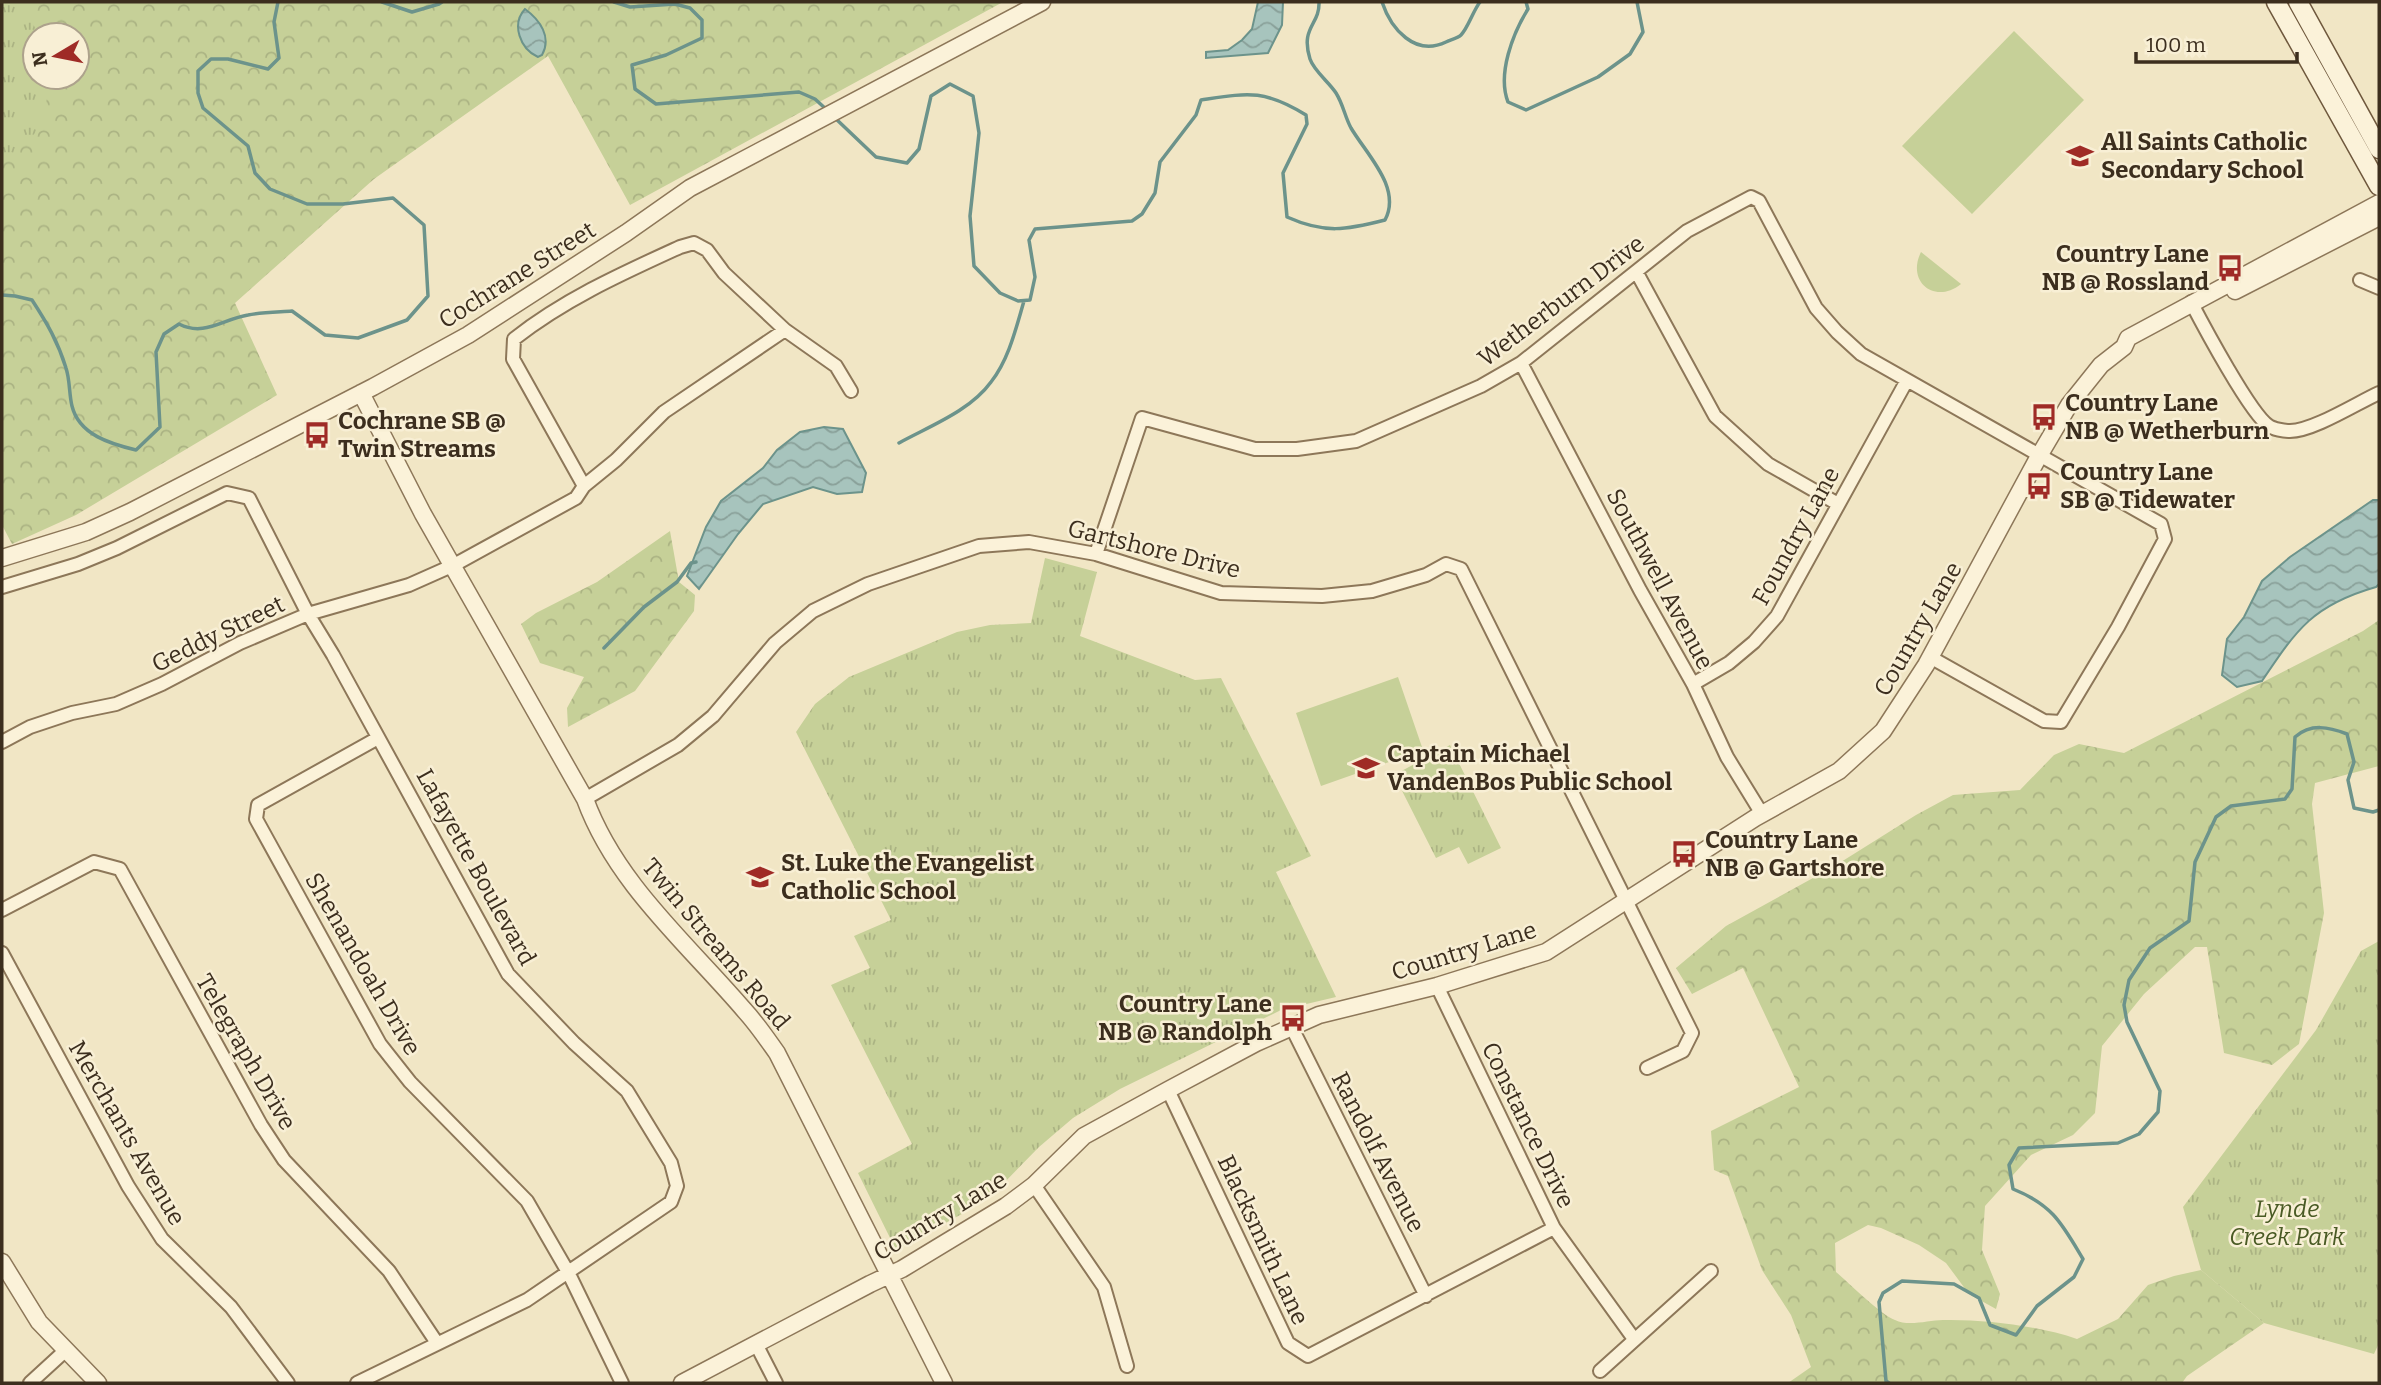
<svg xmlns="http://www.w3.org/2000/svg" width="2381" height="1385" viewBox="0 0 2381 1385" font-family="Bitter,serif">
  <defs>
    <pattern id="forest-crowns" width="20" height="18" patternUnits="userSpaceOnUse" patternTransform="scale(1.75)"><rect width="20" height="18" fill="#c6d098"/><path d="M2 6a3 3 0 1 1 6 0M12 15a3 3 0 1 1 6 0" fill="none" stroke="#abb383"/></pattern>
    <pattern id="park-tufts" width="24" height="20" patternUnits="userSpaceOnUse" patternTransform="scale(1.75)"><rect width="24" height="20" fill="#c6d098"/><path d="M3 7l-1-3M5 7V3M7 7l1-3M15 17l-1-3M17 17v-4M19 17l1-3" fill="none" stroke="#abb383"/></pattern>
    <pattern id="water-waves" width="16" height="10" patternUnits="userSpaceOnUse" patternTransform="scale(1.75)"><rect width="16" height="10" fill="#a7c4bd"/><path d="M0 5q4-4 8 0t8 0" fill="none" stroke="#89a099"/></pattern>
  </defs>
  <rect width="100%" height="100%" fill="#f1e6c5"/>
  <!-- grass -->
  <path fill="#c6d098" d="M2014,31L2084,100L1972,214L1902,146Z
    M1921,252L1961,284C1935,305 1906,282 1921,252Z
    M1398,677L1423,750L1321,786L1296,713Z"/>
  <!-- forest -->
  <path fill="url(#forest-crowns)" fill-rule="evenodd" d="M2,2H1003L630,205L548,56L374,179L235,303L277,395L76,515L12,544L2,525ZM35,35H77V77H35Z
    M670,531L679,582L695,595L694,611L635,691L568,727L567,708L584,677L540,663L521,624L536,613L597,582Z
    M2379,620V766L2315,783L2312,804L2324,913L2299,1044L2272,1065L2224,1053L2207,947H2195L2144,994L2102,1046L2095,1113L2073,1135L2031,1155L1985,1206L1982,1250L2000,1294L1996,1309L1969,1294L1946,1263L1919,1245L1881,1228L1868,1225L1835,1243L1836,1272C1849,1283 1881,1315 1895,1320C1909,1327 1928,1320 1943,1320C1984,1319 2039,1326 2077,1339L2118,1319L2148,1285L2174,1276L2201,1270L2264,1323L2187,1376L2182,1383H1788L1811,1367L1791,1315L1762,1270L1728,1176L1714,1170L1711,1131L1799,1087L1743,968L1692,994L1676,968L1726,926L1833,867L1916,815L1953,795L2020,790L2054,755L2079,744L2124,753L2363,631Z"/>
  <!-- park -->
  <path fill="url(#park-tufts)" d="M2,2H21L39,35H35V77H52L40,128L11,158L2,163Z
    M1045,558L1097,572L1080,636L1195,680L1221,678L1311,856L1276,872L1336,997L1281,1010L1120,1089L1073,1118L1039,1147L1000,1187L971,1209L896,1250L858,1173L912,1144L831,985L870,968L854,936L891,920L796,732L815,704L849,677L957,632L990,625L1031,623Z
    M1450,745L1501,848L1468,864L1459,847L1436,858L1394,775Z
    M2379,941V1343L2374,1354L2264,1323L2201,1270L2183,1207L2316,1030L2361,951Z"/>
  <!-- water -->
  <path fill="url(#water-waves)" stroke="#6c938b" stroke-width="2" d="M1258,2H1283L1282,25L1268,53L1206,58V52L1228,50L1242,40L1252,29Z
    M525,9C540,20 552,37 542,55L538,57C520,49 511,24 525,9Z
    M824,427L843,429L866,473L862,492L837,494L813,487L763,504L738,534L699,589L687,576L706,527L721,501L763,468L777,450L800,432Z
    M2373,500H2379V584L2376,587C2313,605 2297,629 2262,681L2237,687L2222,675L2227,639L2244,617L2262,581L2290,557Z"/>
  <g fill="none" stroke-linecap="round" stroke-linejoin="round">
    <!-- stream -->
    <path stroke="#6c938b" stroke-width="3.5" d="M382,2L412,12L439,4L442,2
      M614,2L630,7L675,4L690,8L702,20V38L666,55L632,65L635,89L656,104L799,92L815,99L827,110
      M1382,2C1391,29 1415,57 1446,42C1450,40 1458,38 1461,35C1468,28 1473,11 1480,2
      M1526,2L1528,9C1513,33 1497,74 1508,102L1526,110L1598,77L1630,54L1643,32L1637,2
      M835,118L876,157L907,163L919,149L931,96L950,84L973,96L979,133L970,216L974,266L1000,293L1018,301L1030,300L1035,277L1029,240L1035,229L1132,221L1142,214L1155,193L1160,162L1196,115L1201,100C1248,93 1264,89 1306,115L1307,124L1283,173L1287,217C1325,234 1346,230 1385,220C1402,188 1367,155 1351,128C1345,117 1343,104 1336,93C1329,82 1314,71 1310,59C1300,27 1320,25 1319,2
      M2,295L15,296L32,300C47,323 58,342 66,368C70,380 69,394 72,406C79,435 111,444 136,450L160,427L156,352L164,334L179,324C204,337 223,319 248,315C262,312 278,312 292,311L325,335L358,338L407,320L428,296L424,225L393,198L343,204H307L270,189L255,173L248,146L203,108L198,93V71L211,59H228L268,69L279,58L274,22L278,2
      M899,443C930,426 970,411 991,382C1009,359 1016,328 1024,301
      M604,648L644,607L677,582L691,563L696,562
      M1889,1383L1886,1381L1879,1302L1883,1293L1902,1281L1954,1284L1979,1298L1990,1325L2016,1335L2037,1306L2074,1277L2083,1259C2062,1224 2053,1205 2013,1189L2009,1165L2019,1148L2118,1143L2139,1134L2158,1112L2160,1091L2127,1022L2124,1005L2129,980L2150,948L2189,921L2195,862L2216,817L2231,806L2285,799L2292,789L2295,737C2311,723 2329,727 2347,734L2354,762L2348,780L2354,808L2373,812L2379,810"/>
    <defs>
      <path id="minor" d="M1637,273L1715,416L1768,464L1838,504
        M2360,280L2379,288
        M2191,302C2203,325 2251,415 2269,426C2273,429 2284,431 2290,431C2313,431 2357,403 2379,393
        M1521,363L1640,590L1693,684L1727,757L1762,814
        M584,486L513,359L514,339C565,299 621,274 680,247L694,243L707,250L724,273L785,330L836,366L851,391
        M1096,554L1142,418L1255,449H1297L1356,441L1481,386L1521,363L1687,231L1751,197L1759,201L1816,308L1837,332L1861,354L2161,524L2165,539L2118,627L2061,722L2044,721L1930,657
        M2,587L78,564L117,548L227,493L249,498L308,614L333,655L508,974L574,1043L627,1091L671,1163L677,1186L671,1202L527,1300L357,1383
        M1693,684L1729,663L1754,642L1777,616L1906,382
        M378,738L258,805L256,819L380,1044L410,1082L527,1201L568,1272L622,1383
        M2,742L30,727L72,713L116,704L162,684L240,643L308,614L409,585L454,565L576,498L584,486L616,460L664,412L785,330
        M585,799L678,745L713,716L775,643L813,611L868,584L979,546L1029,542L1096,554L1221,593L1322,596L1372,591L1426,575L1446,564L1461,569L1692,1033L1683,1051L1647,1068
        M2,910L94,862L120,869L261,1125L284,1160L389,1271L437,1343
        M2,953L128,1186L162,1239L231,1307L288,1383
        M1292,1028L1426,1296
        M1168,1090L1288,1343L1308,1356L1554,1228L1437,986
        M1034,1185L1104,1287L1127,1366
        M1554,1228L1634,1339
        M756,1344L776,1383
        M1600,1371L1711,1271
        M30,1383L66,1350"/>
      <path id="tertiary" d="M2235,291L2379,217
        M361,393L423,514L585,799C616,884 688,944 745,1011C757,1024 767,1039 777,1053L944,1383
        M2,558L86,532L130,512L373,387L468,335L626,233L690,188L1042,2
        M2,1262L39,1322L98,1383
        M682,1383L870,1284L902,1269L1006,1206L1034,1185L1084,1136L1168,1090L1256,1043L1319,1015L1437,986L1546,952L1755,818L1839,771L1883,731L1926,665L2039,456L2069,405L2101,365L2124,347L2128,338L2379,203"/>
      <path id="secondary" d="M2276,2L2379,186
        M2298,2L2379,149"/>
    </defs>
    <!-- minor casing -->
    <use href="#minor" stroke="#8d7759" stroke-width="16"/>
    <!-- tertiary casing -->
    <use href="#tertiary" stroke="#8d7759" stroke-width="19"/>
    <!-- secondary casing -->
    <use href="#secondary" stroke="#6f583d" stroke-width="21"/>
    <!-- minor -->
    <use href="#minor" stroke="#fbf2d9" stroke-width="12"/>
    <!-- tertiary -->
    <use href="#tertiary" stroke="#fbf2d9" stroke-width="16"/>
    <!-- secondary -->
    <use href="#secondary" stroke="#fbf2d9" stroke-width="18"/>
  </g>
  <!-- icons -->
  <defs>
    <symbol id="school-bare" viewBox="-9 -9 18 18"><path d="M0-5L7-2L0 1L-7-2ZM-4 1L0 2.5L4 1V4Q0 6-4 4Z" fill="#9f2b26" stroke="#f8efd5" stroke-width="2.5" paint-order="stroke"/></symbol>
    <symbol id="bus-bare" viewBox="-9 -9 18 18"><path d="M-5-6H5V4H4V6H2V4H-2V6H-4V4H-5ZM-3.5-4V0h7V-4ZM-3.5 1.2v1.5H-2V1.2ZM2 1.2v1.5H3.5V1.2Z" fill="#9f2b26" stroke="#f8efd5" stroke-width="2.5" paint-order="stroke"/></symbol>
  </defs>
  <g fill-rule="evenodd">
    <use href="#school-bare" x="2061" y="137" width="38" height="38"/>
    <use href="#bus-bare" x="2211" y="249" width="38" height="38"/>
    <use href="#bus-bare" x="2025" y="398" width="38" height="38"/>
    <use href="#bus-bare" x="298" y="416" width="38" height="38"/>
    <use href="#bus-bare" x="2020" y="467" width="38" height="38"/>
    <use href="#school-bare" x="1347" y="749" width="38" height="38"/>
    <use href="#bus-bare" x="1665" y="835" width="38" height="38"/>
    <use href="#school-bare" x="741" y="858" width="38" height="38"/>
    <use href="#bus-bare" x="1274" y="999" width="38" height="38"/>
  </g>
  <g text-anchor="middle" stroke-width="5" stroke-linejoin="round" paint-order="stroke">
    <!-- poi labels -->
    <g font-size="24" font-weight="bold" fill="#3c2e1e" stroke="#f8efd5" text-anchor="start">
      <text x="2101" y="150">All Saints Catholic<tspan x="2101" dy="28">Secondary School</tspan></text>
      <text x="2209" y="262" text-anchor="end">Country Lane<tspan x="2209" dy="28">NB @ Rossland</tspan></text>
      <text x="2065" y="411">Country Lane<tspan x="2065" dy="28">NB @ Wetherburn</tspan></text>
      <text x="338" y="429">Cochrane SB @<tspan x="338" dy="28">Twin Streams</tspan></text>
      <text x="2060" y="480">Country Lane<tspan x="2060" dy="28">SB @ Tidewater</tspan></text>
      <text x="1387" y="762">Captain Michael<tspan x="1387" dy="28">VandenBos Public School</tspan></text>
      <text x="1705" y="848">Country Lane<tspan x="1705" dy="28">NB @ Gartshore</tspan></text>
      <text x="781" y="871">St. Luke the Evangelist<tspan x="781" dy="28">Catholic School</tspan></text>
      <text x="1272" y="1012" text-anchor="end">Country Lane<tspan x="1272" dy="28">NB @ Randolph</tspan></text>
    </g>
    <!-- street labels -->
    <g font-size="24" fill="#3c2e1e" stroke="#f8efd5">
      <text transform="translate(517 275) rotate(-32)" y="8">Cochrane Street</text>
      <text transform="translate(1561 301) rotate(-37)" y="8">Wetherburn Drive</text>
      <text transform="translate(1796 536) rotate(-61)" y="8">Foundry Lane</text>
      <text transform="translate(1154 549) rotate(14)" y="8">Gartshore Drive</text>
      <text transform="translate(1660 579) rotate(62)" y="8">Southwell Avenue</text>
      <text transform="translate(1918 629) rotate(-60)" y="8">Country Lane</text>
      <text transform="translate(218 634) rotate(-26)" y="8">Geddy Street</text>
      <text transform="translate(476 867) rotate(61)" y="8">Lafayette Boulevard</text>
      <text transform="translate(716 944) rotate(50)" y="8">Twin Streams Road</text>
      <text transform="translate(1464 951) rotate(-17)" y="8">Country Lane</text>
      <text transform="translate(363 964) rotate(60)" y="8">Shenandoah Drive</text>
      <text transform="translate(246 1052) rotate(60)" y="8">Telegraph Drive</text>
      <text transform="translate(1528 1125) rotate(64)" y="8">Constance Drive</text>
      <text transform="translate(127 1133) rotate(60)" y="8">Merchants Avenue</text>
      <text transform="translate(1378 1152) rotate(63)" y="8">Randolf Avenue</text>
      <text transform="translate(940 1216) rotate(-31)" y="8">Country Lane</text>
      <text transform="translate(1263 1240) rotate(65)" y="8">Blacksmith Lane</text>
    </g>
    <!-- park labels -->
    <g font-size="24" font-style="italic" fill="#495a24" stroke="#f8efd5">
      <text x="2287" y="1217">Lynde<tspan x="2287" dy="28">Creek Park</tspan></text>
    </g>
  </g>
  <!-- border -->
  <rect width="2381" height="1385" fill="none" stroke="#3c2e1e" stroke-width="7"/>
  <!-- north arrow -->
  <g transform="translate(56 56) rotate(260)"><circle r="33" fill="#f8efd5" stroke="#ada28c" stroke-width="2"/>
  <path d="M0-5L12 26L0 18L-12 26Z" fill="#9f2b26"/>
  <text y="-10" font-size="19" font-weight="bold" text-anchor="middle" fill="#3c2e1e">N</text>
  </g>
  <!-- scale -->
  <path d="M2136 52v10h161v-10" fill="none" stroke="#3c2e1e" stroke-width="3.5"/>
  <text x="2146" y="52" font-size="21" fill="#3c2e1e" stroke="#f8efd5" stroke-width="5" paint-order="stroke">100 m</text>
</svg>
